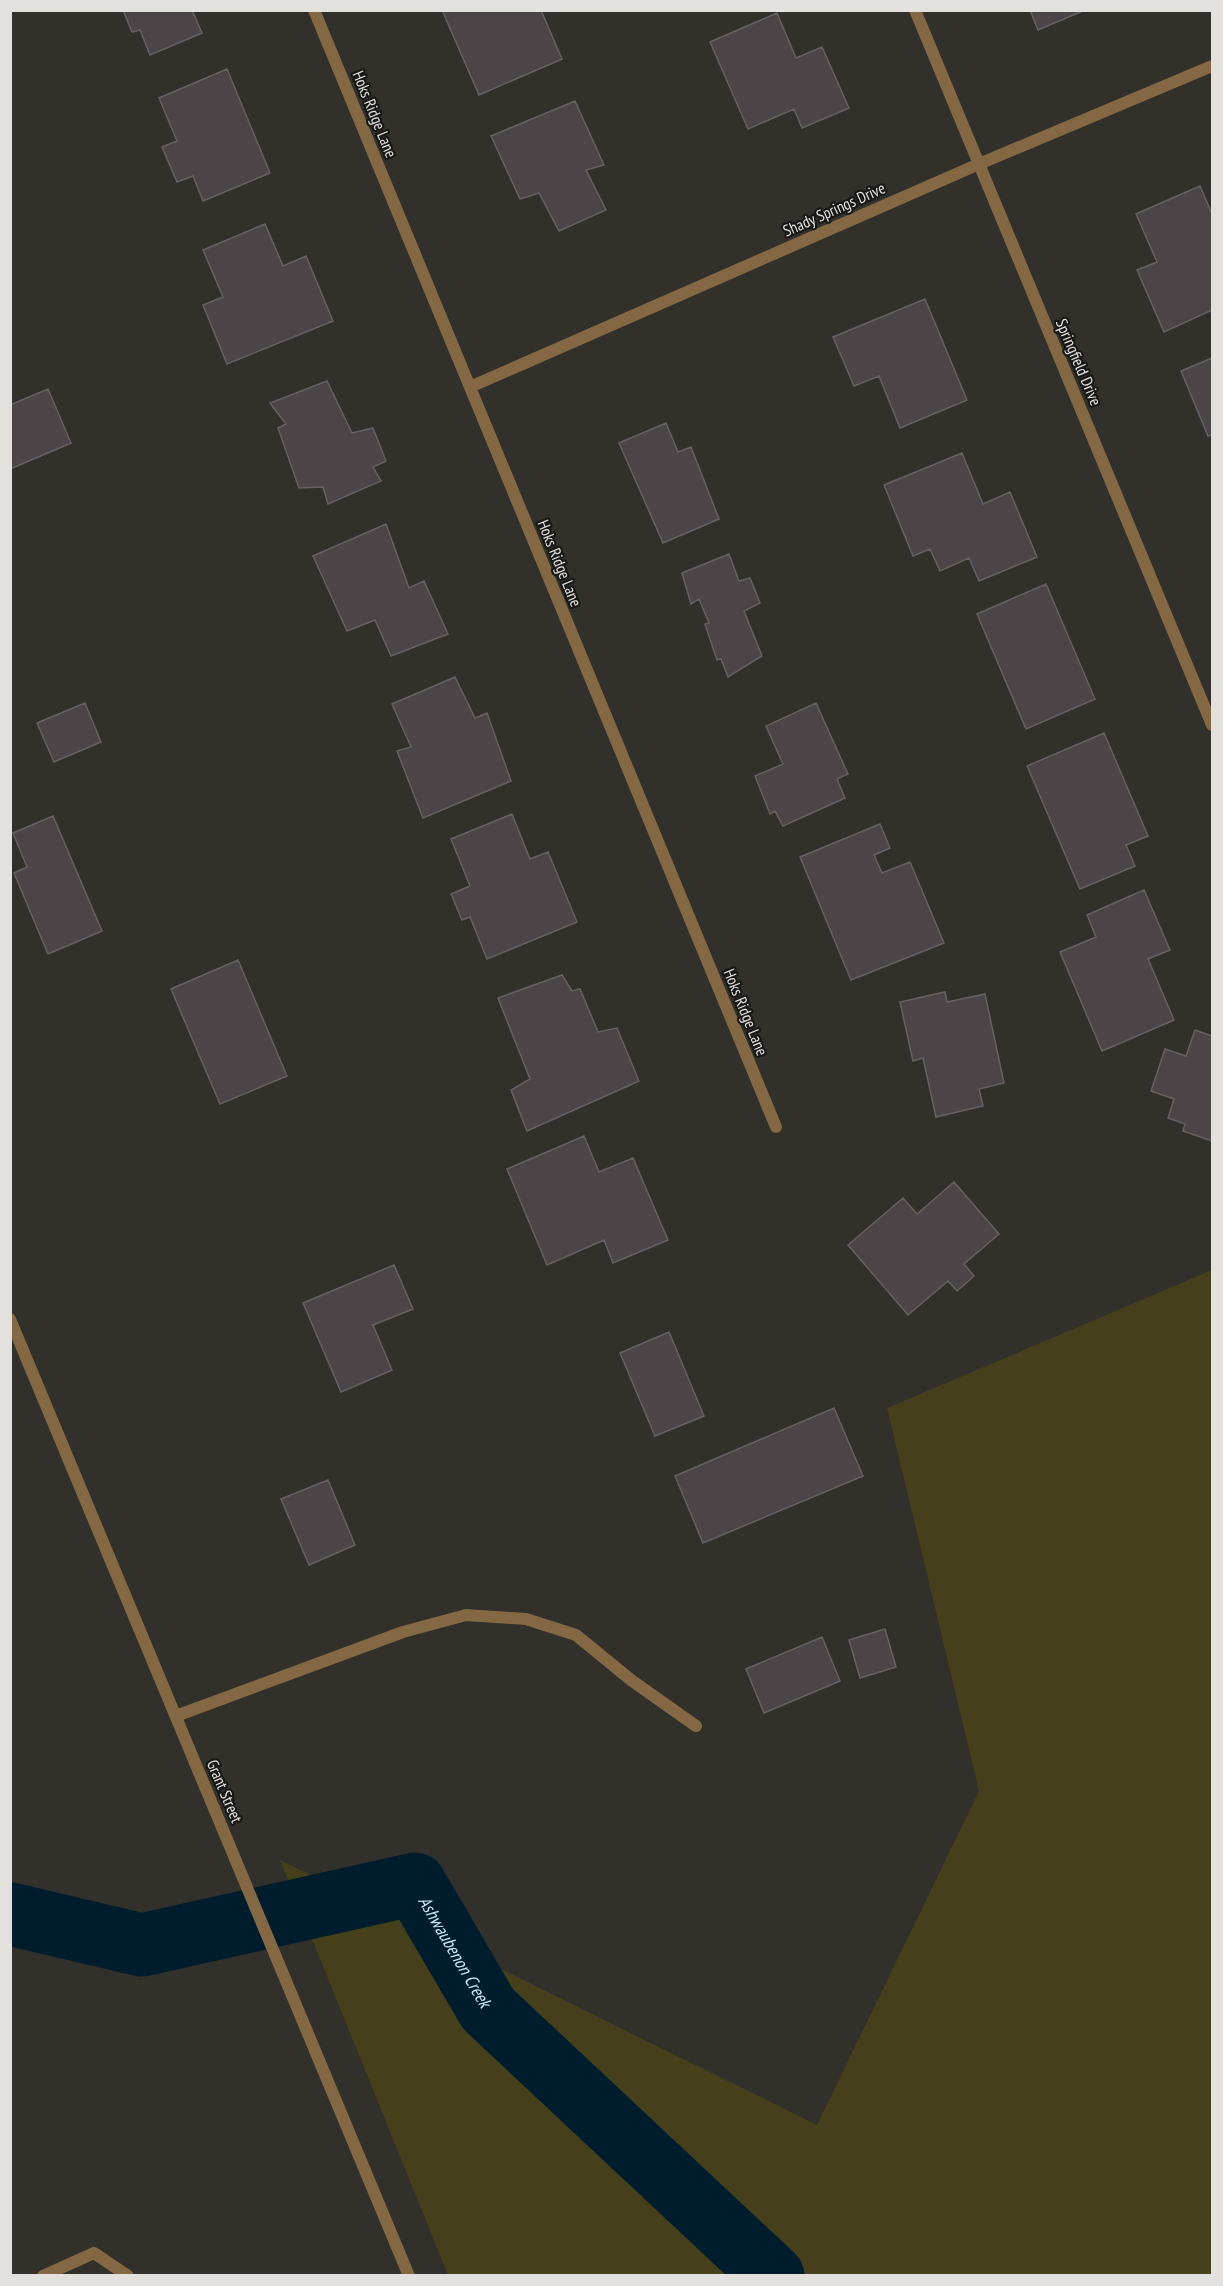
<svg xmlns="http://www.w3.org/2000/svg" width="1223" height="2286" viewBox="0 0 1223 2286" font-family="'PT Sans Narrow',sans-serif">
  <rect width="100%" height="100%" fill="#31302b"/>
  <!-- green -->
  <path fill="#453f1b" d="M1212,1270V2275H448L280,1860L817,2125L979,1791L887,1408Z"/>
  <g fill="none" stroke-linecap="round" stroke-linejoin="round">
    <!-- river -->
    <path stroke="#001d2d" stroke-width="63" id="s1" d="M10,1914L142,1945L415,1884L488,2009L773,2276"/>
  </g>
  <!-- building -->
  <path fill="#4b4547" stroke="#666062" stroke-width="1.5" d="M123,10H192L202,33L150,55L140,30L132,32Z
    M442,10H541L562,59L479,95Z
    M1030,10H1085L1038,30Z
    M777,13L796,58L822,47L849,108L802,128L794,109L748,129L710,42Z
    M227,69L270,173L203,201L193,176L177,182L162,147L177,141L159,98Z
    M575,101L604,165L586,170L606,210L559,231L539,193L520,199L491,136Z
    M1200,186L1212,214V310L1164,332L1137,270L1157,262L1136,214Z
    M265,224L283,266L306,256L333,321L227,364L203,305L223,297L203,250Z
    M925,299L967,400L900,428L879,376L854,386L833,337Z
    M1212,358V435L1208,436L1181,371Z
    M327,381L352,433L373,428L386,461L373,467L381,481L328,504L323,487L299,488L278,428L286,424L270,403Z
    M48,389L71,443L10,469V405Z
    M666,423L678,452L691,447L719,519L663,543L619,443Z
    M962,453L983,504L1010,492L1037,557L979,581L969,558L940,571L930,549L913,556L884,485Z
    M386,524L409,588L424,581L448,634L391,656L375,620L347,631L313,556Z
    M729,554L739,581L750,578L760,603L744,611L762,656L728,677L721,659L717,660L705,624L709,623L699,599L691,604L682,573Z
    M1046,584L1095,699L1026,729L977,614Z
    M455,677L475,718L487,713L511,781L423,818L397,751L411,747L392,704Z
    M85,703L101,742L54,762L37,723Z
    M816,703L848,774L837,779L845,798L783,826L775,811L770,814L755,776L783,764L766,726Z
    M1104,733L1148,836L1126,845L1135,866L1080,889L1027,766Z
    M512,814L530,859L548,852L577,922L487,959L470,917L462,920L451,894L470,886L451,839Z
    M53,816L102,931L48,954L14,873L27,867L13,833Z
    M880,824L890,848L874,855L882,873L910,862L944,943L851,980L800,857Z
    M1144,890L1170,950L1148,959L1174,1020L1102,1051L1060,952L1096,937L1087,915Z
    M238,960L287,1076L220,1104L171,989Z
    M562,975L572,991L580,989L598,1032L617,1028L639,1081L527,1131L511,1090L530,1079L498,998Z
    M945,992L947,1002L985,994L1004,1083L979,1089L983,1106L936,1117L923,1058L913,1061L900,1002Z
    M1195,1030L1212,1036V1141L1183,1131L1185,1124L1168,1118L1174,1099L1151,1091L1165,1049L1186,1056Z
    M584,1136L599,1172L633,1158L668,1240L613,1263L604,1240L547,1265L507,1169Z
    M954,1182L999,1234L964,1264L974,1276L957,1291L948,1281L908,1315L848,1245L903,1198L917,1214Z
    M394,1265L413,1309L373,1325L392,1370L341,1392L303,1303Z
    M669,1332L704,1416L655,1436L620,1353Z
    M834,1408L863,1476L703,1543L675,1476Z
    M328,1480L355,1545L309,1565L281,1499Z
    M885,1629L896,1667L860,1678L849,1640Z
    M822,1637L840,1681L764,1713L746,1669Z"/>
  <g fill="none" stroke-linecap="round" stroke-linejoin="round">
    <!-- service -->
    <path stroke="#846844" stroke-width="12" d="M176,1716L403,1632L466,1615L526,1619L576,1635L631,1680L696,1726
      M43,2276L94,2253L128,2276"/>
    <!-- minor -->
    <path stroke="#846844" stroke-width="12" d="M314,10L776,1127
      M915,10L1212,725
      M470,387L979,164L1212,66"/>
    <!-- tertiary -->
    <path stroke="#846844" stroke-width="12" d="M10,1319L409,2276"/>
  </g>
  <g text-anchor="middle" stroke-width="4.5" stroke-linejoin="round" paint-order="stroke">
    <!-- street labels -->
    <g font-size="16" fill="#e2e1de" stroke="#181816">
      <text transform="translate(375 114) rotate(68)" y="6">Hoks Ridge Lane</text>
      <text transform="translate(834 209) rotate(-24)" y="6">Shady Springs Drive</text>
      <text transform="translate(1079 362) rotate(67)" y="6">Springfield Drive</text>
      <text transform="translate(560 563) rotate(68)" y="6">Hoks Ridge Lane</text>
      <text transform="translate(746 1012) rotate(68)" y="6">Hoks Ridge Lane</text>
      <text transform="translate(225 1791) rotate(67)" y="6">Grant Street</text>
    </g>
    <!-- water labels -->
    <g font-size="18" font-style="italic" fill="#c7e8fc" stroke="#181816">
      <text dy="6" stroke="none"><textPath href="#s1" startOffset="494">Ashwaubenon Creek</textPath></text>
    </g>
  </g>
  <!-- border -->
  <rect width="1223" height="2286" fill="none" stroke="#e2e1de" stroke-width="24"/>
</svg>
